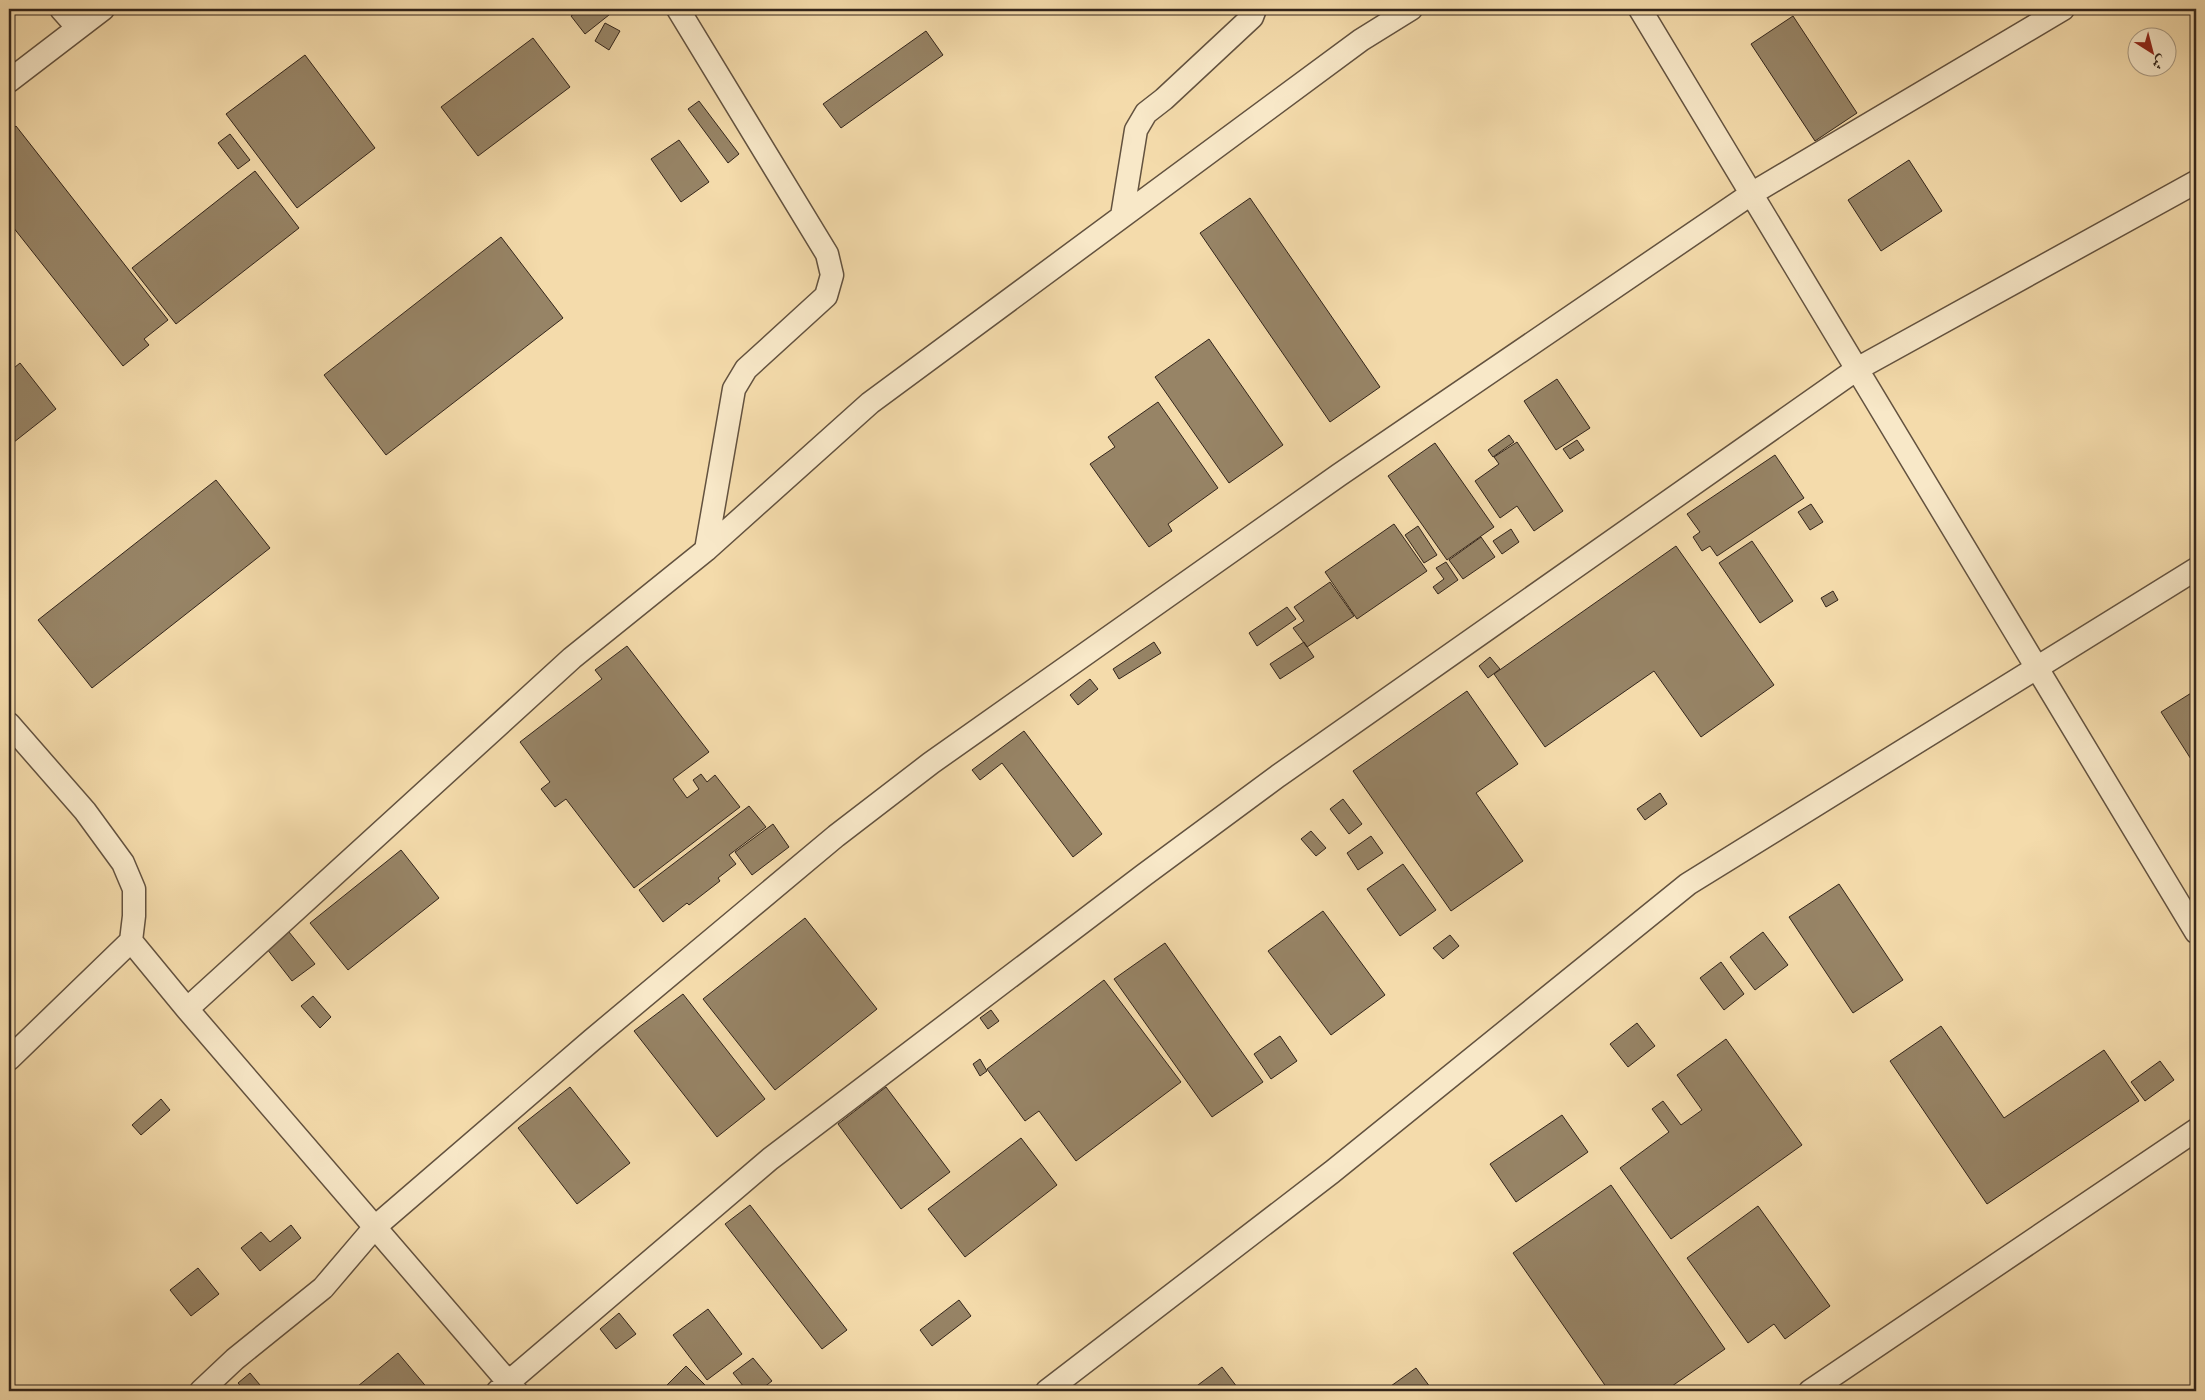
<svg xmlns="http://www.w3.org/2000/svg" width="2205" height="1400" viewBox="0 0 2205 1400" font-family="'IM FELL DW Pica',Amiri,serif">
  <rect width="100%" height="100%" fill="#f4dbab"/>
  <filter id="stains"><feTurbulence type="fractalNoise" baseFrequency=".004" numOctaves="4"/><feColorMatrix values="0 0 0 0 .2 0 0 0 0 .09 0 0 0 0 .02 0 0 0 .5 -.17"/></filter>
  <radialGradient id="worn" r=".72"><stop offset=".6" stop-color="#630" stop-opacity="0"/><stop offset="1" stop-color="#630" stop-opacity=".3"/></radialGradient>
  <!-- building -->
  <path fill="#978466" stroke="#33251b" d="M581,9H612L614,11L585,34L571,16Z
    M1793,16L1857,113L1815,141L1751,44Z
    M605,23L620,31L609,50L595,41Z
    M926,31L943,55L841,128L823,104Z
    M533,38L570,87L478,156L441,107Z
    M305,55L375,148L297,208L226,114Z
    M699,101L739,154L728,163L688,109Z
    M16,126L168,320L144,339L149,345L123,366L9,222V147L11,145L9,142V131Z
    M230,134L250,160L238,169L218,143Z
    M679,140L709,182L681,202L651,159Z
    M1909,160L1942,211L1881,251L1848,200Z
    M255,171L299,228L176,324L132,268Z
    M1250,198L1380,387L1330,422L1200,233Z
    M501,237L563,318L386,455L324,375Z
    M1209,339L1283,445L1229,483L1155,377Z
    M20,363L56,409L9,446V372Z
    M1557,379L1590,428L1556,450L1524,401Z
    M1158,402L1218,488L1168,524L1172,531L1149,547L1090,464L1115,447L1108,437Z
    M1509,435L1514,442L1493,457L1488,450Z
    M1577,440L1584,450L1570,459L1563,449Z
    M1517,442L1563,511L1534,531L1517,506L1500,518L1475,481L1499,464L1494,457Z
    M1435,443L1494,527L1447,560L1388,476Z
    M1775,455L1804,498L1717,556L1710,546L1702,551L1693,537L1700,532L1687,514Z
    M216,480L270,548L92,688L38,620Z
    M1811,504L1823,522L1810,530L1798,512Z
    M1394,524L1427,571L1357,619L1325,572Z
    M1418,526L1437,555L1424,563L1405,535Z
    M1511,529L1519,542L1502,554L1493,541Z
    M1481,537L1495,557L1463,579L1449,560Z
    M1752,541L1793,601L1760,623L1719,563Z
    M1676,546L1774,685L1701,737L1654,671L1545,747L1494,674Z
    M1446,562L1458,580L1438,594L1433,587L1444,579L1436,568Z
    M1330,582L1354,616L1307,647L1293,628L1304,621L1294,607Z
    M1833,591L1838,600L1826,607L1821,598Z
    M1287,607L1296,619L1257,646L1249,633Z
    M1154,642L1161,653L1119,679L1113,669Z
    M1304,642L1314,657L1280,679L1270,664Z
    M627,646L709,752L673,779L687,798L699,789L693,780L701,774L707,782L715,775L740,807L634,888L566,799L555,807L541,789L550,782L520,742L602,679L595,670Z
    M1490,657L1500,669L1488,678L1479,666Z
    M1090,679L1098,689L1078,705L1070,695Z
    M2196,690V767L2161,712Z
    M1467,691L1518,764L1476,793L1523,861L1451,911L1353,771Z
    M1024,731L1102,834L1073,857L1002,763L980,780L972,770Z
    M1660,793L1667,804L1645,820L1637,809Z
    M1343,799L1362,824L1349,834L1330,809Z
    M749,806L766,827L729,855L736,864L718,878L720,881L689,905L687,903L663,922L639,890Z
    M773,824L789,847L752,875L735,852Z
    M1311,831L1326,848L1316,856L1301,839Z
    M1371,836L1383,853L1358,870L1347,853Z
    M401,850L439,898L348,970L310,923Z
    M1403,864L1436,910L1400,936L1367,889Z
    M1839,884L1903,980L1853,1013L1789,917Z
    M1323,911L1385,995L1331,1035L1268,951Z
    M805,918L877,1009L775,1090L703,999Z
    M289,932L315,964L292,981L267,949Z
    M1763,932L1788,965L1755,990L1730,957Z
    M1450,935L1459,946L1443,959L1433,948Z
    M1165,943L1263,1082L1212,1117L1114,979Z
    M1721,962L1744,994L1724,1010L1700,978Z
    M1104,980L1181,1082L1076,1161L1039,1111L1025,1121L987,1069Z
    M683,994L765,1099L717,1137L634,1031Z
    M313,996L331,1017L320,1028L301,1006Z
    M991,1010L999,1021L988,1029L980,1018Z
    M1637,1023L1655,1046L1628,1067L1610,1044Z
    M1941,1026L2004,1118L2104,1050L2139,1101L1987,1204L1890,1061Z
    M1280,1036L1297,1061L1271,1079L1254,1054Z
    M1726,1039L1802,1145L1671,1239L1620,1168L1669,1132L1652,1109L1663,1101L1681,1125L1702,1110L1677,1075Z
    M980,1059L987,1071L980,1076L973,1064Z
    M2160,1061L2174,1080L2145,1101L2131,1082Z
    M570,1087L630,1163L577,1204L518,1128Z
    M886,1087L950,1172L901,1209L838,1124Z
    M161,1099L170,1110L141,1135L132,1125Z
    M1562,1115L1588,1152L1516,1202L1490,1164Z
    M1021,1138L1057,1185L965,1257L928,1209Z
    M1611,1185L1725,1349L1665,1391H1609L1513,1253Z
    M750,1205L847,1330L822,1349L725,1224Z
    M1758,1206L1830,1306L1785,1339L1774,1324L1748,1343L1687,1258Z
    M291,1225L301,1238L260,1271L241,1248L261,1232L270,1242Z
    M198,1268L219,1294L191,1316L170,1290Z
    M959,1300L971,1316L932,1346L920,1330Z
    M708,1309L742,1354L707,1380L673,1335Z
    M619,1313L636,1334L616,1349L600,1329Z
    M398,1353L429,1390L427,1391H352Z
    M753,1358L772,1381L759,1391H747L733,1373Z
    M686,1366L707,1387L703,1391H669L665,1387Z
    M1222,1367L1240,1391H1190Z
    M1416,1368L1433,1391H1384Z
    M250,1373L260,1385L253,1391H245L238,1383Z"/>
  <g fill="none" stroke-linecap="round" stroke-linejoin="round">
    <defs>
      <path id="minor" d="M61,9L78,28
        M678,9L827,254L832,275L826,296L746,369L734,389L706,550
        M1640,9L2196,932
        M9,81L103,9
        M1122,216L1136,130L1146,113L1164,99L1252,17L1255,9
        M9,724L85,811L123,863L134,889V916L131,941L187,1009L516,1391
        M187,1009L572,658L706,550L870,403L1361,40L1411,9
        M9,1059L131,941
        M201,1391L235,1359L323,1288L375,1227L592,1040L836,836L931,763L1339,475L1751,194L2063,9
        M498,1391L770,1159L1144,875L1278,776L1857,369L2196,182
        M1047,1391L1332,1172L1688,884L2196,569
        M1810,1391L2196,1130"/>
    </defs>
    <!-- minor casing -->
    <use href="#minor" stroke="#63523f" stroke-width="25"/>
    <!-- minor -->
    <use href="#minor" stroke="#f8e8c8" stroke-width="22"/>
  </g>
  <!-- margin -->
  <rect width="2205" height="1400" fill="none" stroke="#f4dbab" stroke-width="30"/>
  <rect x="10" y="10" width="2185" height="1380" fill="none" stroke="#33251b" stroke-width="2.5"/>
  <rect x="15" y="15" width="2175" height="1370" fill="none" stroke="#33251b"/>
  <!-- north arrow -->
  <g transform="translate(2152 52) rotate(144)"><circle r="24" fill="#f8e8c8" stroke="#a99a83"/>
  <path d="M0-4L9 19L0 12L-9 19Z" fill="#8f2418"/>
  <text y="-8" font-size="14" font-weight="bold" text-anchor="middle" fill="#33251b">ش</text>
  </g>
  <rect width="100%" height="100%" filter="url(#stains)"/>
  <rect width="100%" height="100%" fill="url(#worn)"/>
</svg>
